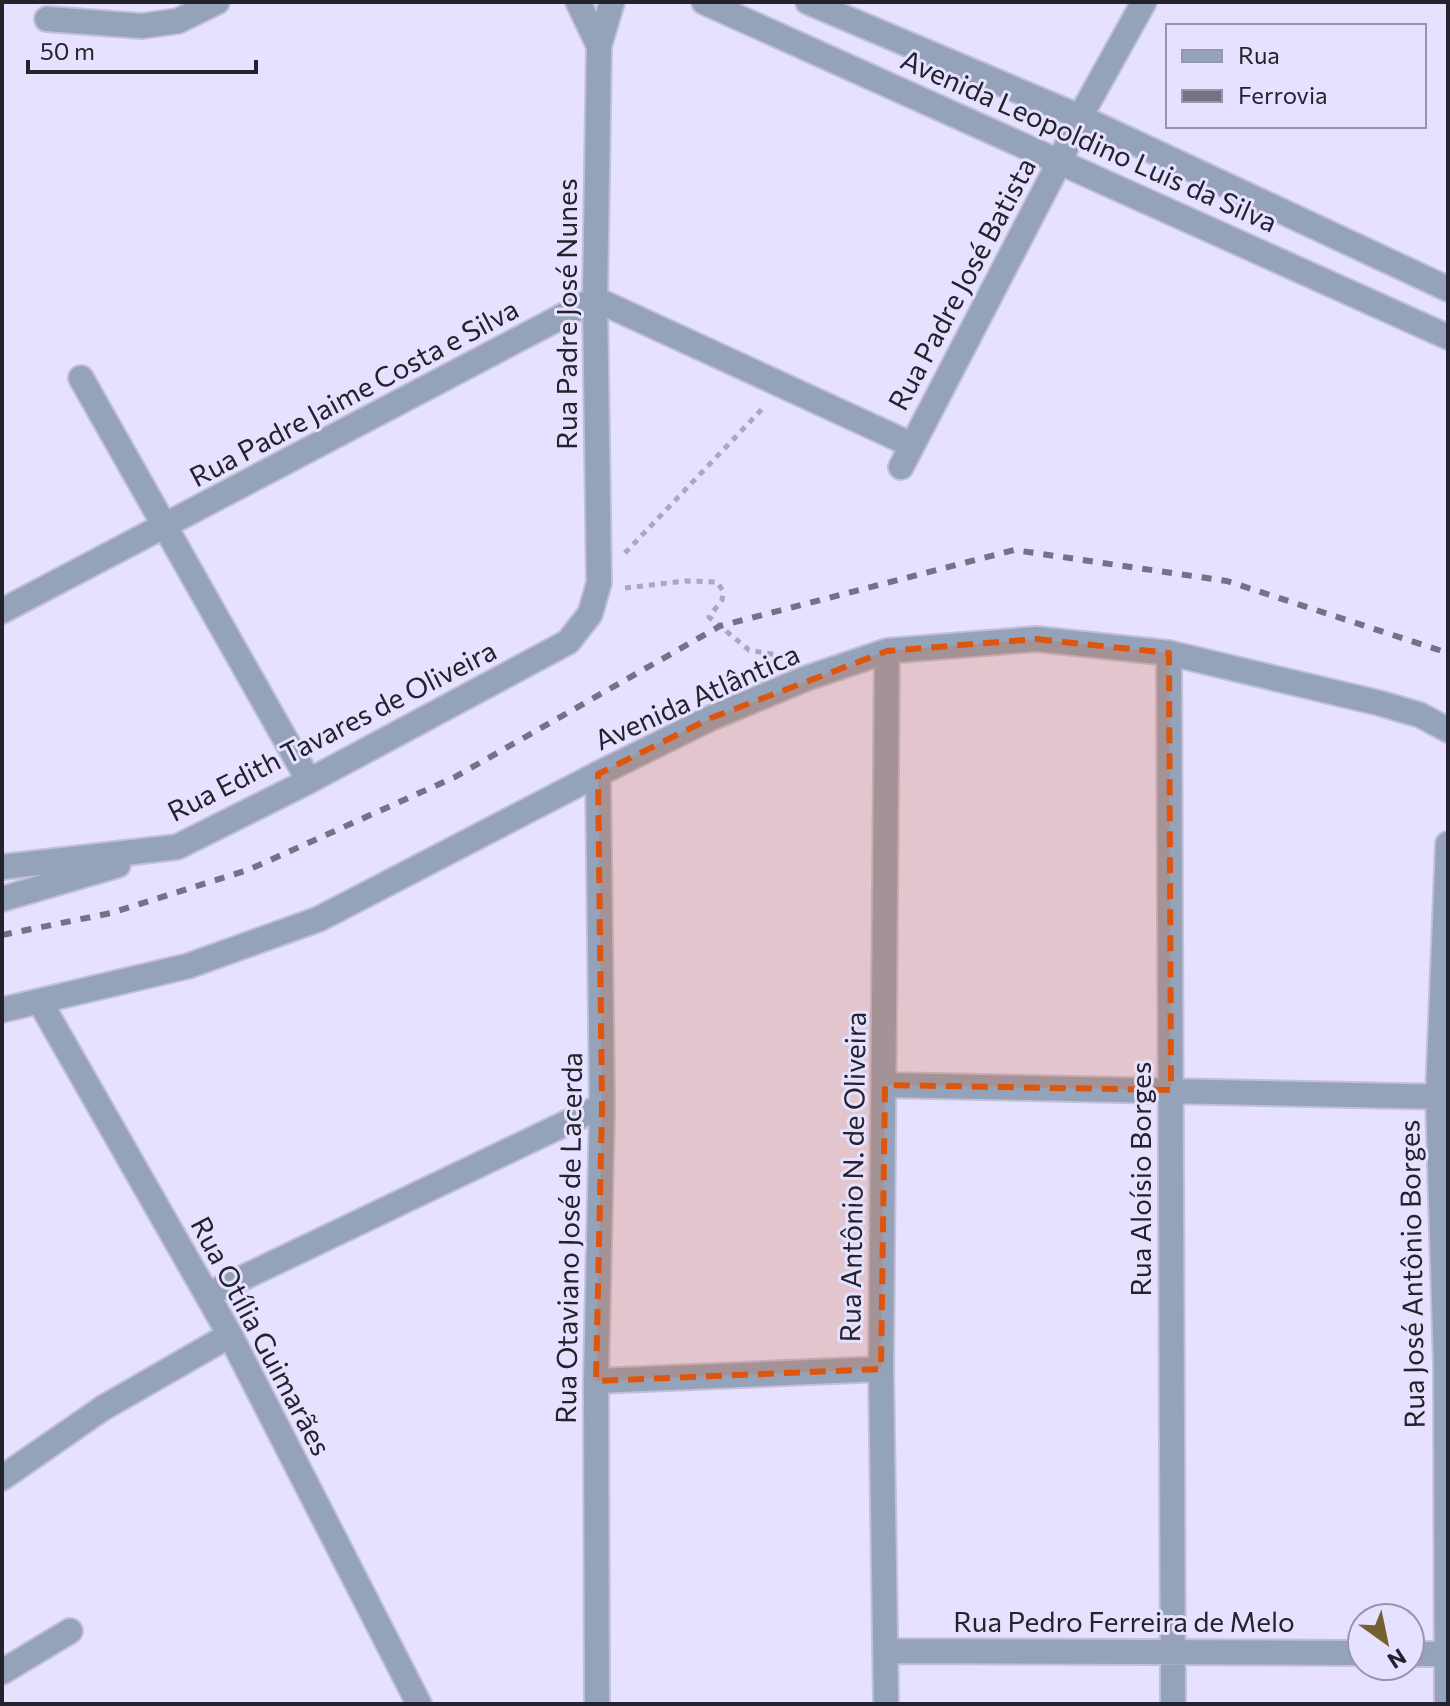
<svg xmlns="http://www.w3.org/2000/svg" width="1450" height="1706" viewBox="0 0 1450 1706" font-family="Commissioner,sans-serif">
  <rect width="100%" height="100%" fill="#e5e1fe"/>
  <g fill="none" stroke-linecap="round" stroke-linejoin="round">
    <defs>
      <path id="minor" d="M578,2L599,46
        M704,2L1448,337
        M808,2L1080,117L1448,289
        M47,19L142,26L178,21L217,2
        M81,378L309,781
        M901,467L1060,161L1080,117L1144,2
        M2,611L595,299L912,445
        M1169,653L1173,1704
        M2,867L177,847L309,781L568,642L590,614L599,583L595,299L599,46L612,2
        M2,899L118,865
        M40,1002L230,1335L419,1704
        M2,1010L188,966L319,919L598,774L711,718L807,678L887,651L1036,639L1169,653L1379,703L1420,715L1448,730
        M885,1085L1448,1097
        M207,1295L602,1106
        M596,1381L881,1369
        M2,1478L103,1408L230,1335
        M886,1651L1362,1653
        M1410,1654H1448
        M2,1672L70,1631
        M597,1704L596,1381L602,1106L598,774
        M886,1704L881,1369L887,651
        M1447,1704L1446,1366L1438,1097L1448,844"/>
    </defs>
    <!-- minor casing -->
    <use href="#minor" stroke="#c2bfd8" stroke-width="28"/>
    <!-- path -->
    <path stroke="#aaa7be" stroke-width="5" stroke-dasharray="6 6" stroke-linecap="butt" d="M625,553L764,407
      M625,588L685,581L717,582L723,591L722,600L709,617L749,650L788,657"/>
    <!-- minor -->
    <use href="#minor" stroke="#95a3ba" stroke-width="24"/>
    <!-- rail -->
    <path stroke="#757284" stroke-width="6" stroke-dasharray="10 10" stroke-linecap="butt" d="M2,935L111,913L248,870L455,777L720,626L1014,550L1227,581L1448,653"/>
  </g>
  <!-- marked area -->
  <path fill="#de560e" fill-opacity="0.2" stroke="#de560e" stroke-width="6" stroke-dasharray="16 10" stroke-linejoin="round" d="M1036,639L1169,653L1171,1090L885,1085L881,1369L596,1381L602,1106L598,774L711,718L887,651Z"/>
  <g text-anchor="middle" stroke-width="6" stroke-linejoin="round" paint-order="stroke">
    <!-- street labels -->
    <g font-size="28" fill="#24222d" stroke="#e5e1fe">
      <text transform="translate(1089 141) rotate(24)" y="10">Avenida Leopoldino Luis da Silva</text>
      <text transform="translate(962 284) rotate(-62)" y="10">Rua Padre José Batista</text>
      <text transform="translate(567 314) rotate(-90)" y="10">Rua Padre José Nunes</text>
      <text transform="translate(354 393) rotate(-28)" y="10">Rua Padre Jaime Costa e Silva</text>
      <text transform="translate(697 697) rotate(-24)" y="10">Avenida Atlântica</text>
      <text transform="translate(332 731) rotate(-27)" y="10">Rua Edith Tavares de Oliveira</text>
      <text transform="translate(853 1177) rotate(-89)" y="10">Rua Antônio N. de Oliveira</text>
      <text transform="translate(1141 1179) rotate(-90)" y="10">Rua Aloísio Borges</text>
      <text transform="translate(569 1238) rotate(-89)" y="10">Rua Otaviano José de Lacerda</text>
      <text transform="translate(1412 1274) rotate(-91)" y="10">Rua José Antônio Borges</text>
      <text transform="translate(261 1336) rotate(62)" y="10">Rua Otília Guimarães</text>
      <text x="1124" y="1632">Rua Pedro Ferreira de Melo</text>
    </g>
  </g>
  <!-- border -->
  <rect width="1450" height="1706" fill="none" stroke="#24222d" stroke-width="8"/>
  <!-- legend -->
  <rect x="1166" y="24" width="260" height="104" fill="#e5e1fe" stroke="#9895aa" stroke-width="2"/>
  <rect x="1182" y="50" width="40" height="12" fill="#95a3ba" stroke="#9895aa" stroke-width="2"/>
  <text x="1238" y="64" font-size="24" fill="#24222d">Rua</text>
  <rect x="1182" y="90" width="40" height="12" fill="#757284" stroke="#9895aa" stroke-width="2"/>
  <text x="1238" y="104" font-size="24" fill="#24222d">Ferrovia</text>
  <!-- north arrow -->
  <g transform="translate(1386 1642) rotate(147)"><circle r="38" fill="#e5e1fe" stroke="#9895aa" stroke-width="2"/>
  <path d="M0-6L14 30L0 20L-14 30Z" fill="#72622f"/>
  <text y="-12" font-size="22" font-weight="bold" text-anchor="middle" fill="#24222d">N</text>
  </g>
  <!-- scale -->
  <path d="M28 60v12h228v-12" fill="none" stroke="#24222d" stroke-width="4"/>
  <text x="40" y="60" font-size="24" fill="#24222d" stroke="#e5e1fe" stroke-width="6" paint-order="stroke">50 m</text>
</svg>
